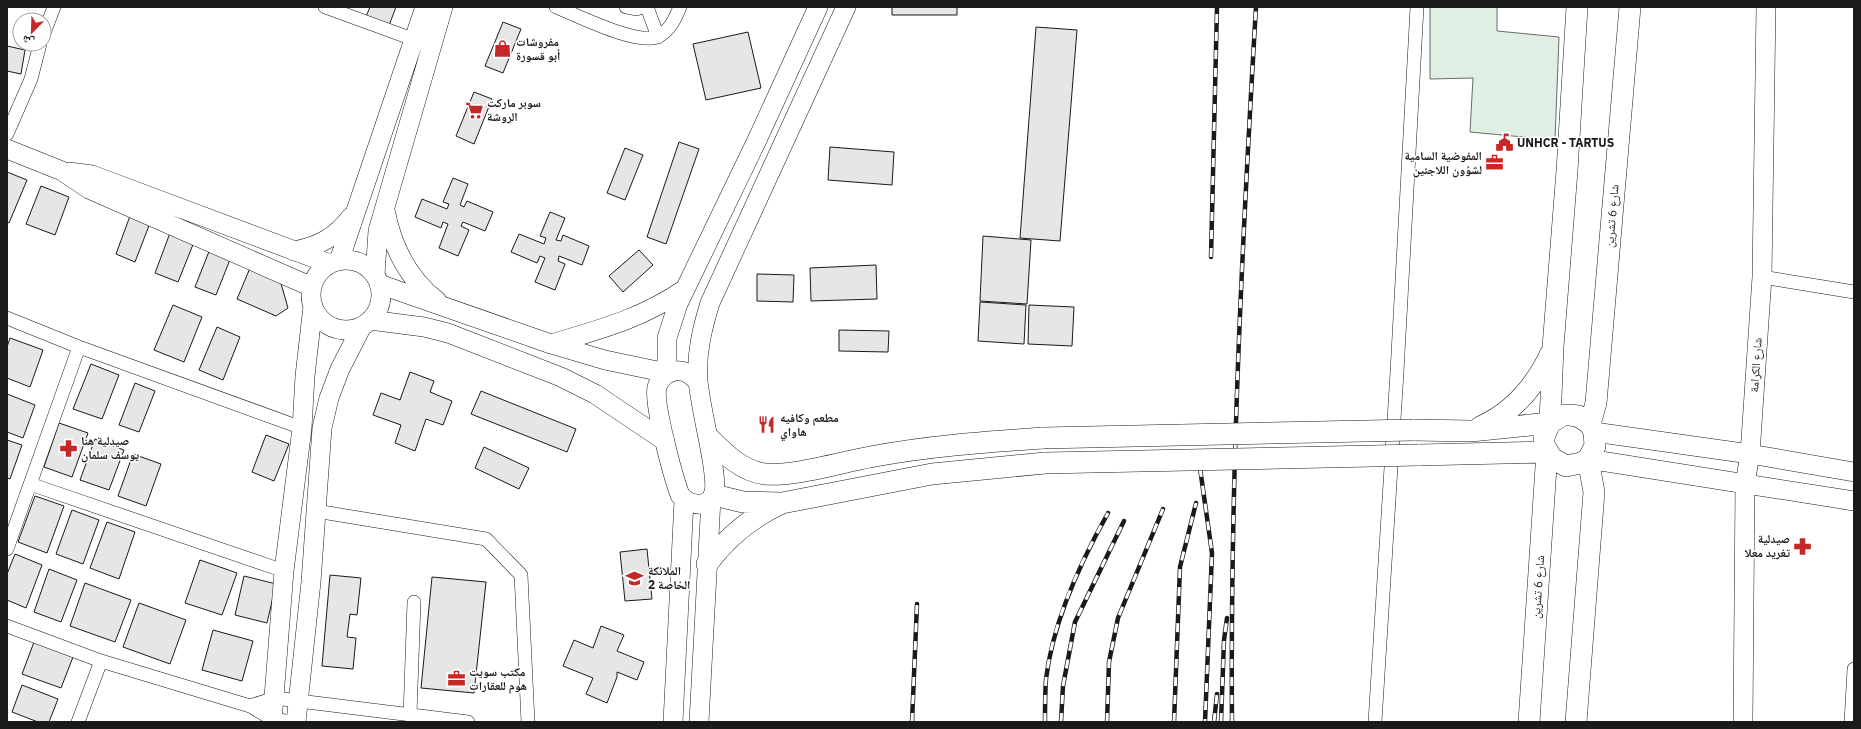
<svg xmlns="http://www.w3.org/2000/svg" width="1861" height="729" viewBox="0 0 1861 729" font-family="'IBM Plex Sans','Noto Naskh Arabic',sans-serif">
  <rect width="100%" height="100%" fill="#fff"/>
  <!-- green -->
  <path fill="#e0efe3" stroke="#6a6a6a" d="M1430,7H1497V31L1559,37L1555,140L1470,132L1473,78L1430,79Z"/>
  <!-- building -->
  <path fill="#e6e6e6" stroke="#1a1a1a" d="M370,7H396L388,28L365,19Z
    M892,7H957V15H892Z
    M503,22L521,29L503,73L485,66Z
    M1036,27L1077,30L1060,241L1020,238Z
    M748,32L761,88L706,100L693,44Z
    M7,46L25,50L21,74L7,71Z
    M474,92L492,99L474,144L456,136Z
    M679,142L699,149L666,244L647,237Z
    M830,147L894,152L892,185L828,180Z
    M625,148L643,155L625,200L607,193Z
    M7,172L27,180L9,223L7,222Z
    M453,178L468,184L460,205L464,207L467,201L493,212L485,231L463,222L461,226L469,230L458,256L439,248L448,224L443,222L441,228L415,217L422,199L447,209L449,204L443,202Z
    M41,186L69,197L55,235L26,224Z
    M550,212L565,218L556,240L561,241L563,235L589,246L582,265L559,256L558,261L565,264L555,290L535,282L545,258L540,256L537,263L511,252L519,234L544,244L546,238L540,236Z
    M130,216L150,223L135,262L116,254Z
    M170,233L194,242L178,282L155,273Z
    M983,236L1031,240L1027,304L980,301Z
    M210,249L231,257L216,295L195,287Z
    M639,250L653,265L623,292L609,276Z
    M876,265L877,299L811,301L810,268Z
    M250,268L280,280L288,308L276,316L237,299Z
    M757,274L794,275L793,302L757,301Z
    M980,302L1026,305L1024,344L978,341Z
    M173,305L202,317L184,362L154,350Z
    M1029,305L1074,307L1072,346L1028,344Z
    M217,327L240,337L223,380L199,370Z
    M839,330L889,331L888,352L839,351Z
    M10,338L43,350L30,387L7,378V347Z
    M91,364L119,375L102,419L73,409Z
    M410,372L434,381L430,392L452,401L443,425L426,419L415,451L395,443L401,425L373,415L381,393L400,400Z
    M135,383L155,391L139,432L119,425Z
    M481,391L576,429L567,452L471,414Z
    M7,394L35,405L23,438L7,432Z
    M59,423L88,433L72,477L44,467Z
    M266,435L289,444L274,481L252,472Z
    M95,439L124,450L109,490L80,480Z
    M7,440L22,445L10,479L7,478Z
    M484,447L529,468L519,489L475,468Z
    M133,454L161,464L146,506L118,496Z
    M35,496L64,506L47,553L18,542Z
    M72,510L99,520L83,564L56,554Z
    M107,522L135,532L119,579L90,568Z
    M647,549L652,599L625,601L620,552Z
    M15,554L42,565L26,608L7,600V574Z
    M200,560L237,573L222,615L185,603Z
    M49,569L77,580L61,622L34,612Z
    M330,575L361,578L357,615L350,614L347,637L356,638L353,669L322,666Z
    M244,576L276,584L267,623L235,615Z
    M432,577L486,582L474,693L421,688Z
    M85,583L131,600L115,642L70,626Z
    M139,603L186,620L170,664L123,647Z
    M601,626L624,635L617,651L644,662L637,680L617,672V677L607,703L586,694L593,678L563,666L574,640L593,648Z
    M213,630L253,641L242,681L202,670Z
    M34,642L73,657L61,688L22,674Z
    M22,685L58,699L49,722H38L12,712Z"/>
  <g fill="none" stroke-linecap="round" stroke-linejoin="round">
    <defs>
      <path id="street" d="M325,7L421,42
        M556,7C577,15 639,47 659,36C670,30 675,19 680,7
        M626,7L636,9L643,7
        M647,7L658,37
        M44,33L54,7
        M7,134L31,79L40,44
        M1762,277L1854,292
        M7,318L79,347L302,428
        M30,484L284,571
        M316,511L486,539L521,575L528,722
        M7,549L79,347
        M7,626L101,661L250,706L272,719L292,722
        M250,706L275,698L468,722
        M410,715L414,602
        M78,722L101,661
        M1375,722L1397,372L1417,7
        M1851,722L1854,669"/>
      <path id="secondary" d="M7,149L62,171L89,189L312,287
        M69,172L92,175L330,264
        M385,210C392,246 407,278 437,301
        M294,251C319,246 336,237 351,217
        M311 295a35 35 0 1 1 70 0a35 35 0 1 1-70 0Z
        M339,261L425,7
        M375,275L378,231L443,7
        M379,284L551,344L605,360L667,373V338L678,304L758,138L818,7
        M370,320L424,327L448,333L561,377L595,394L665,441
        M551,344C601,329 641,319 685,289
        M698,382C692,375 685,369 675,371C667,372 659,379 657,387C653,403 673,476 680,495C688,505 709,510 714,493C716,484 714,475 713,466C709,438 701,409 698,381C696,354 702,329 710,303L846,7
        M1594,432L1750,454L1854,472
        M1588,459L1854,501
        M272,722L284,571L302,428L305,376L313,306
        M296,722L311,582L322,428L329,398L340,369L362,326
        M673,722L684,500
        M699,722L711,499
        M1743,722L1745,484L1750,454L1762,277L1766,7"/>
      <path id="primary" d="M1590,424L1596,403L1630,7
        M1480,427C1514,412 1536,385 1551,353
        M1413,430L1471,431L1550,423L1563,415H1570L1578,416L1590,424L1594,432L1595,446L1588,459L1581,463L1566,466L1552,458L1544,445V437L1550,423L1553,347L1567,171L1577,7
        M710,439C726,455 742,471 765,474C792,477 842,462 870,457C928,446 985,442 1043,438
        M1418,455L1547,452L1529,722
        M714,495L743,502L782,503L932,474L1045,463
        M707,564C727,537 750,518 780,504
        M1576,722L1594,492L1588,459"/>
    </defs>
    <!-- street casing -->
    <use href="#street" stroke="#1a1a1a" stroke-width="14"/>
    <!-- secondary casing -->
    <use href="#secondary" stroke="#1a1a1a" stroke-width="20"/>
    <!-- primary casing -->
    <use href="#primary" stroke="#1a1a1a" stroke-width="22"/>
    <!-- street -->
    <use href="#street" stroke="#fff" stroke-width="13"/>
    <!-- secondary -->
    <use href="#secondary" stroke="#fff" stroke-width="19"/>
    <!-- primary -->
    <use href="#primary" stroke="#fff" stroke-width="21"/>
    <defs>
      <path id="rail" d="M1211,257L1217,7
        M1200,468L1212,553L1205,722
        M912,722L917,604
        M1045,722C1045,708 1045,693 1046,679C1053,621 1080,563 1108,513
        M1061,722L1063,686L1075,622L1124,521
        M1107,722L1109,662L1118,618L1163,509
        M1174,722L1180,567L1196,503
        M1214,722L1217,694
        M1221,722L1224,640L1227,618
        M1232,722C1230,484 1242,245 1256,7"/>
    </defs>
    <!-- rail casing -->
    <use href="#rail" stroke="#1a1a1a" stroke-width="4.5"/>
    <!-- rail -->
    <use href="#rail" stroke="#fff" stroke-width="3" stroke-dasharray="9" stroke-linecap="butt"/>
    <defs>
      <path id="primary-bridge" d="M1043,438L1413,430
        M1045,463L1418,455"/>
    </defs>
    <!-- primary-bridge casing -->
    <use href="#primary-bridge" stroke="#1a1a1a" stroke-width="22" stroke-linecap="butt"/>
    <!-- primary-bridge -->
    <use href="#primary-bridge" stroke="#fff" stroke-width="21"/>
  </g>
  <!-- icons -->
  <defs>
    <symbol id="shop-bare" viewBox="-9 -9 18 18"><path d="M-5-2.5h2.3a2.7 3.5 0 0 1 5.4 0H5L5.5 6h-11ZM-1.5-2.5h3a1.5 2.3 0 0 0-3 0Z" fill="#c62828" stroke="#fff" stroke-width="2.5" paint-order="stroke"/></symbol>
    <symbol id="supermarket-bare" viewBox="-9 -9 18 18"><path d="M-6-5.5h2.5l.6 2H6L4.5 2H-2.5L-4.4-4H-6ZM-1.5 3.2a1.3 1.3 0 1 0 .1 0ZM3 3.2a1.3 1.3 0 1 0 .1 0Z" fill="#c62828" stroke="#fff" stroke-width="2.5" paint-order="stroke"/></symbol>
    <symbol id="civic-bare" viewBox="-9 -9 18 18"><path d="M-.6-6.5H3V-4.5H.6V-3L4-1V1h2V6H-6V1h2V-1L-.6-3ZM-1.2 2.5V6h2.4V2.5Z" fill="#c62828" stroke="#fff" stroke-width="2.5" paint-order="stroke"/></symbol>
    <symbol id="office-bare" viewBox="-9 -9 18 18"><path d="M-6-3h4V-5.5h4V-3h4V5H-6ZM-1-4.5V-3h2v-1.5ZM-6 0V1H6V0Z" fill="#c62828" stroke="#fff" stroke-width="2.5" paint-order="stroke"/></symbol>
    <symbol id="restaurant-bare" viewBox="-9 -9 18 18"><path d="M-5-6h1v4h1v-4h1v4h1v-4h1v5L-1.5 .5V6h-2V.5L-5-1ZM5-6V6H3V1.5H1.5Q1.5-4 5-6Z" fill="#c62828" stroke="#fff" stroke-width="2.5" paint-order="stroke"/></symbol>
    <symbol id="pharmacy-bare" viewBox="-9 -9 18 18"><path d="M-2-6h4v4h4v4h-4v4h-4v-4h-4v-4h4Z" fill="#c62828" stroke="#fff" stroke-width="2.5" paint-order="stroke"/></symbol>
    <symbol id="school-bare" viewBox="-9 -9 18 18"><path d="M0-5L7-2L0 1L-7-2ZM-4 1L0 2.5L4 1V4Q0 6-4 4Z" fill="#c62828" stroke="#fff" stroke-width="2.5" paint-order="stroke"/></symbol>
  </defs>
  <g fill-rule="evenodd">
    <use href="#shop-bare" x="490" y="36" width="25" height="25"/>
    <use href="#supermarket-bare" x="462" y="98" width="25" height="25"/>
    <use href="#civic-bare" x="1492" y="130" width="25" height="25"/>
    <use href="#office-bare" x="1482" y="150" width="25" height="25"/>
    <use href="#restaurant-bare" x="754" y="412" width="25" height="25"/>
    <use href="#pharmacy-bare" x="56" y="436" width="25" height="25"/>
    <use href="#pharmacy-bare" x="1790" y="534" width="25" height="25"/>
    <use href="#school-bare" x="622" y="566" width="25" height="25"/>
    <use href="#office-bare" x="444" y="666" width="25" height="25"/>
  </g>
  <g text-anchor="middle" stroke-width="3" stroke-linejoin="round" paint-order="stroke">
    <!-- poi labels -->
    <g font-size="12" font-weight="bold" fill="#1a1a1a" stroke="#fff" text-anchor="start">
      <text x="516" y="46">مفروشات<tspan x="516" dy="14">أبو قسورة</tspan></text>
      <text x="487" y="107">سوبر ماركت<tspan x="487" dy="14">الروشة</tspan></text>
      <text x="1517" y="147">UNHCR - TARTUS</text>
      <text x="1482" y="160" text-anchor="end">المفوضية السامية<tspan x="1482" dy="14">لشؤون اللاجئين</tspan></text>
      <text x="780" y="422">مطعم وكافيه<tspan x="780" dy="14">هاواي</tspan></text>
      <text x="81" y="445">صيدلية هنا<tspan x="81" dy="14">يوسف سلمان</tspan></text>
      <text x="1790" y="543" text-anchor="end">صيدلية<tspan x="1790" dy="14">تغريد معلا</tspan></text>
      <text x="648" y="575">الملائكة<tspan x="648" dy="14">الخاصة 2</tspan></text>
      <text x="469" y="676">مكتب سويت<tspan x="469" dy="14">هوم للعقارات</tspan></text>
    </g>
    <!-- street labels -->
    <g font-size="12" fill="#1a1a1a" stroke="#fff">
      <text transform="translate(1612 216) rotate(-85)" y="4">شارع 6 تشرين</text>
      <text transform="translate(1756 365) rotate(-86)" y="4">شارع الكرامة</text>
      <text transform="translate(1538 587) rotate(-86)" y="4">شارع 6 تشرين</text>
    </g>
  </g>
  <!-- border -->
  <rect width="1861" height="729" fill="none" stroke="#1a1a1a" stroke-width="16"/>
  <!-- north arrow -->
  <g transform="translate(32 32) rotate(203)"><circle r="19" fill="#ffffff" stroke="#a3a3a3"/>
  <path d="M0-3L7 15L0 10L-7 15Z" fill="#c62828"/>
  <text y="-6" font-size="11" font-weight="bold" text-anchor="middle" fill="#1a1a1a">ش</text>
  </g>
</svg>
